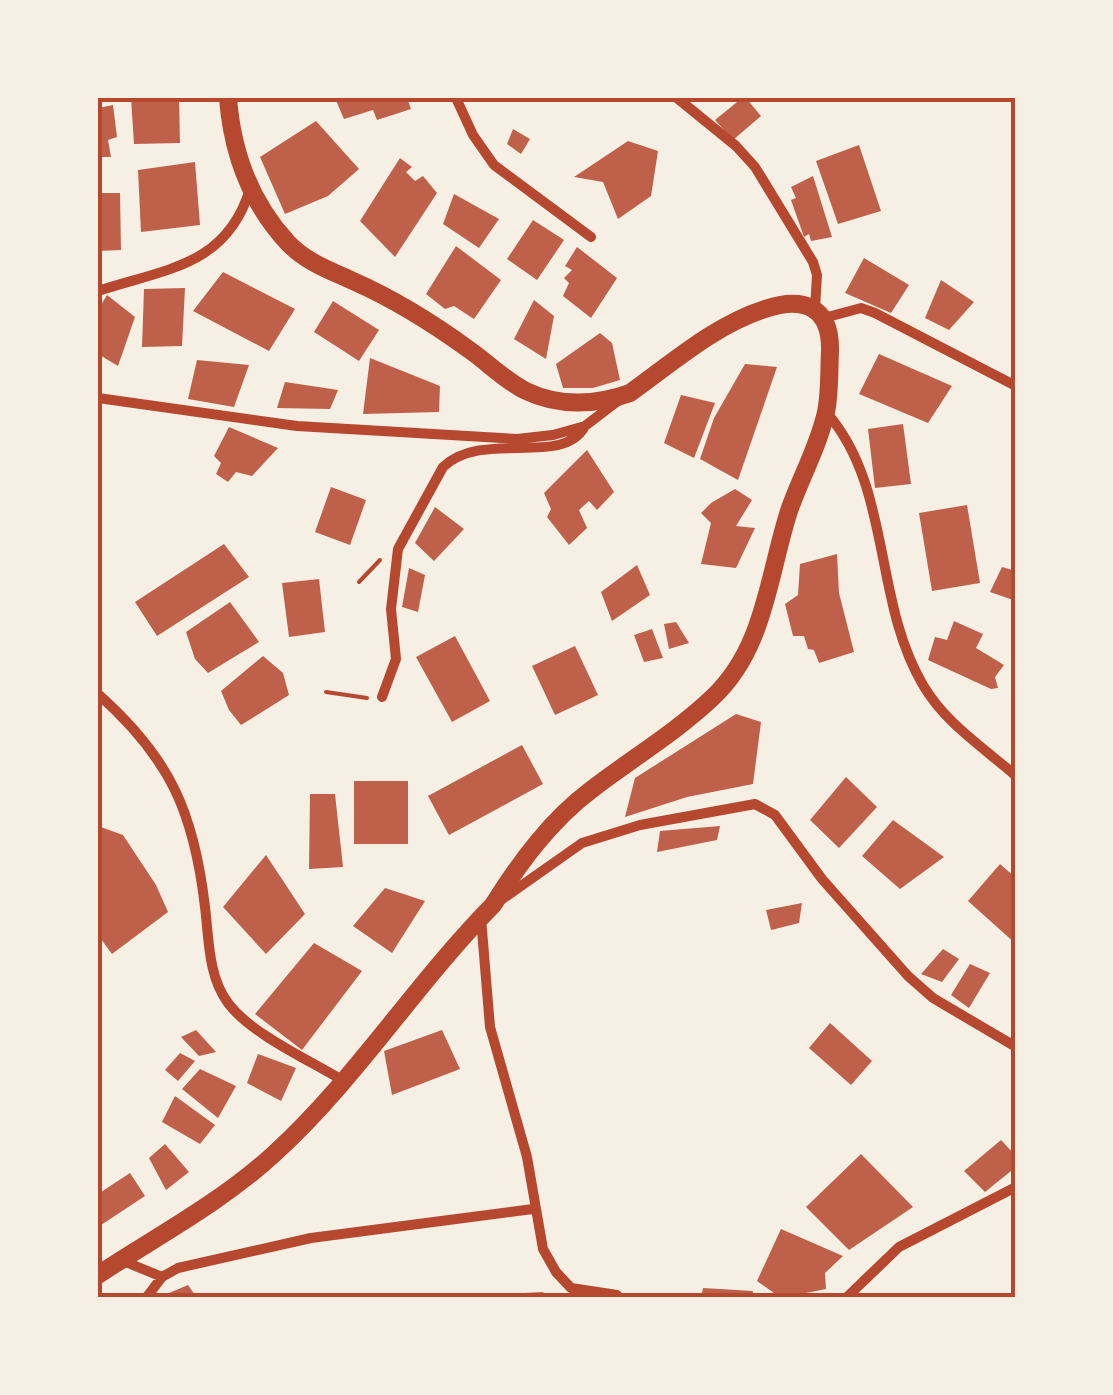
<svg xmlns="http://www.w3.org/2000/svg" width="1113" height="1395" viewBox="0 0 1113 1395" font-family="Poppins,sans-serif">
  <rect width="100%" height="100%" fill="#f6efe4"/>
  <!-- building -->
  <path fill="#bf614a" d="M131,98H179L180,143L134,144Z
    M335,98H407L411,109L377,120L373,110L344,119Z
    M742,98H746L761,116L733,140L715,120Z
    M113,105L117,137L108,140L111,157H98V108Z
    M316,121L359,169L328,196L285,214L260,157Z
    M513,129L530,139L521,154L507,144Z
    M628,141L658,151L651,196L618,219L603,182L574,177Z
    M859,145L881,211L838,224L816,161Z
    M400,158L412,167L406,172L415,181L423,176L437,193L395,257L360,221Z
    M195,162L200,225L141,232L138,170Z
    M813,176L832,237L811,241L809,234L804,237L791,200L796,198L791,187Z
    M98,193H120L121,250L98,251Z
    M454,194L499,219L479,248L443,224Z
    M533,220L564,240L537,280L507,259Z
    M456,246L501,280L474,319L454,306L445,309L426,294Z
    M577,247L617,278L591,318L563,296L569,283L564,278L572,270L565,266Z
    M864,258L909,285L891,313L845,293Z
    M223,272L295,309L269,351L193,311Z
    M941,280L974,302L949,330L925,318Z
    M185,288L182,346L142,347L144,289Z
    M107,295L135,317L118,366L98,354V310Z
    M534,300L554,316L546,359L514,339Z
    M333,301L379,330L359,361L314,332Z
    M600,333L612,343L620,380L593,388H563L556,364Z
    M879,354L952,386L928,423L859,394Z
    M370,358L440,386L439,412L363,414Z
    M197,360L249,365L234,407L188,399Z
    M745,364L777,367L738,480L700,459L714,418Z
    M285,382L338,390L330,409L277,408Z
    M681,395L715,403L694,458L664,443Z
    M903,424L911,484L875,488L868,429Z
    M229,427L278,448L252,476L236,472L228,482L216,474L221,463L214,456Z
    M587,450L614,492L597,510L589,501L579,510L587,528L569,545L547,517L551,509L544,493Z
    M331,487L366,500L350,545L315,532Z
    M735,489L752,500L736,526L755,528L736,568L701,564L711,523L701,513L711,503Z
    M967,505L980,583L932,591L919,513Z
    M435,507L464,529L434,561L415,543Z
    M224,544L249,577L157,636L135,602Z
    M837,554L839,593L854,652L819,663L814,650L808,649L804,636H793L785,604L798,595L800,564Z
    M637,565L650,595L612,621L601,592Z
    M1002,567L1016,571V601L990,592Z
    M409,568L425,575L418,612L402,607Z
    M319,579L325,632L289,637L282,583Z
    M230,602L259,642L208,673L195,659L186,632Z
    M954,621L983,634L976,648L1004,665L995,677L998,688L991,689L928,660L935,637L947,640Z
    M676,622L689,643L669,649L664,624Z
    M652,629L663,658L644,662L634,635Z
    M455,636L490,701L452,722L416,657Z
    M575,646L598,695L555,715L532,666Z
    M263,656L283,673L289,695L241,725L229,710L221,691Z
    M736,714L761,722L753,784L687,797L625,817L635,778Z
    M522,745L543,784L449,835L428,796Z
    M846,777L877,807L839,848L810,820Z
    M354,781H408V844H354Z
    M310,794H335L343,867L309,869Z
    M893,820L944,857L900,889L862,856Z
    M98,826L123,835L156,885L168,912L112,954L98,935Z
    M720,826L717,840L657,852L660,831Z
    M266,855L305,914L266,954L223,907Z
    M1000,864L1016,878V944L968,901Z
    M385,888L425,901L392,953L353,926Z
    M802,903L799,923L771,930L766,910Z
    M314,943L362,971L302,1050L255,1014Z
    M943,949L959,959L942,982L921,974Z
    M970,964L990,973L969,1008L951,995Z
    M830,1023L872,1061L851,1085L809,1048Z
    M196,1030L216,1052L199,1056L181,1037Z
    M442,1030L460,1069L392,1095L384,1051Z
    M180,1053L195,1061L178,1081L165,1070Z
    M258,1054L296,1068L281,1101L247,1083Z
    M200,1069L236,1086L218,1118L182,1089Z
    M175,1096L215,1125L200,1144L162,1122Z
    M1001,1140L1016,1156V1167L985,1192L964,1171Z
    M165,1144L189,1172L166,1190L149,1158Z
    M861,1154L913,1207L849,1250L806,1207Z
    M130,1173L145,1196L98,1227V1194Z
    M781,1229L843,1256L825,1273L826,1289L781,1298L757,1281Z
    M188,1285L197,1298H165L169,1293Z
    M703,1288L753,1291L752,1298H701Z
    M543,1292L548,1298H496L503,1294Z"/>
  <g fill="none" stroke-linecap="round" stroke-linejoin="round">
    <!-- path -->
    <path stroke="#b5482f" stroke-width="4" d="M359,582L380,560
      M326,692L367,698"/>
    <!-- minor -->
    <path stroke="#b5482f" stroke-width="10" d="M456,98L473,135L494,165L591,237
      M677,98L736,146L755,167L813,262L817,275L815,309
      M98,291C165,269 227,266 250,189
      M824,318L861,308L875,313L1016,386
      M98,398L297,426L517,439L553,435L585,426L619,400
      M827,413C892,488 873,601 923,685C945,723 983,747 1016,776
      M98,694C170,758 194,812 205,907C209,939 208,976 228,1003C251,1034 309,1060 342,1080
      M382,697L396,659L391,609L398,549L443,467C482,429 563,468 585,426
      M501,900L582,843L640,825L755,804L775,815L822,879L908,976L933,998L1016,1047
      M481,918L490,1027L527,1157L543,1249L556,1272L571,1288L617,1295
      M121,1260L162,1277
      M146,1298L162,1277L178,1268L311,1238L533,1209
      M846,1298L899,1247L1016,1187"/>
    <!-- tertiary -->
    <path stroke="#b5482f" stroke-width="18" d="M98,1275C157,1236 222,1202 275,1153C356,1079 416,983 493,905C520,862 551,820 591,790C631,759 675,733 712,698C765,649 768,576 789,511C800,479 819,445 826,412C830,393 829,370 830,351C831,307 804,296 765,309C715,325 672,363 630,393C597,405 559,407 526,391C507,382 488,363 471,351C434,324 394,299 353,281C329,270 306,262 288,243C250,202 232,151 228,98"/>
  </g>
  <!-- border -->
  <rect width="1113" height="1395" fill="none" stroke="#f6efe4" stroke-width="200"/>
  <rect x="100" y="100" width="913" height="1195" fill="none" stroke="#b5482f" stroke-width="4"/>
</svg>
